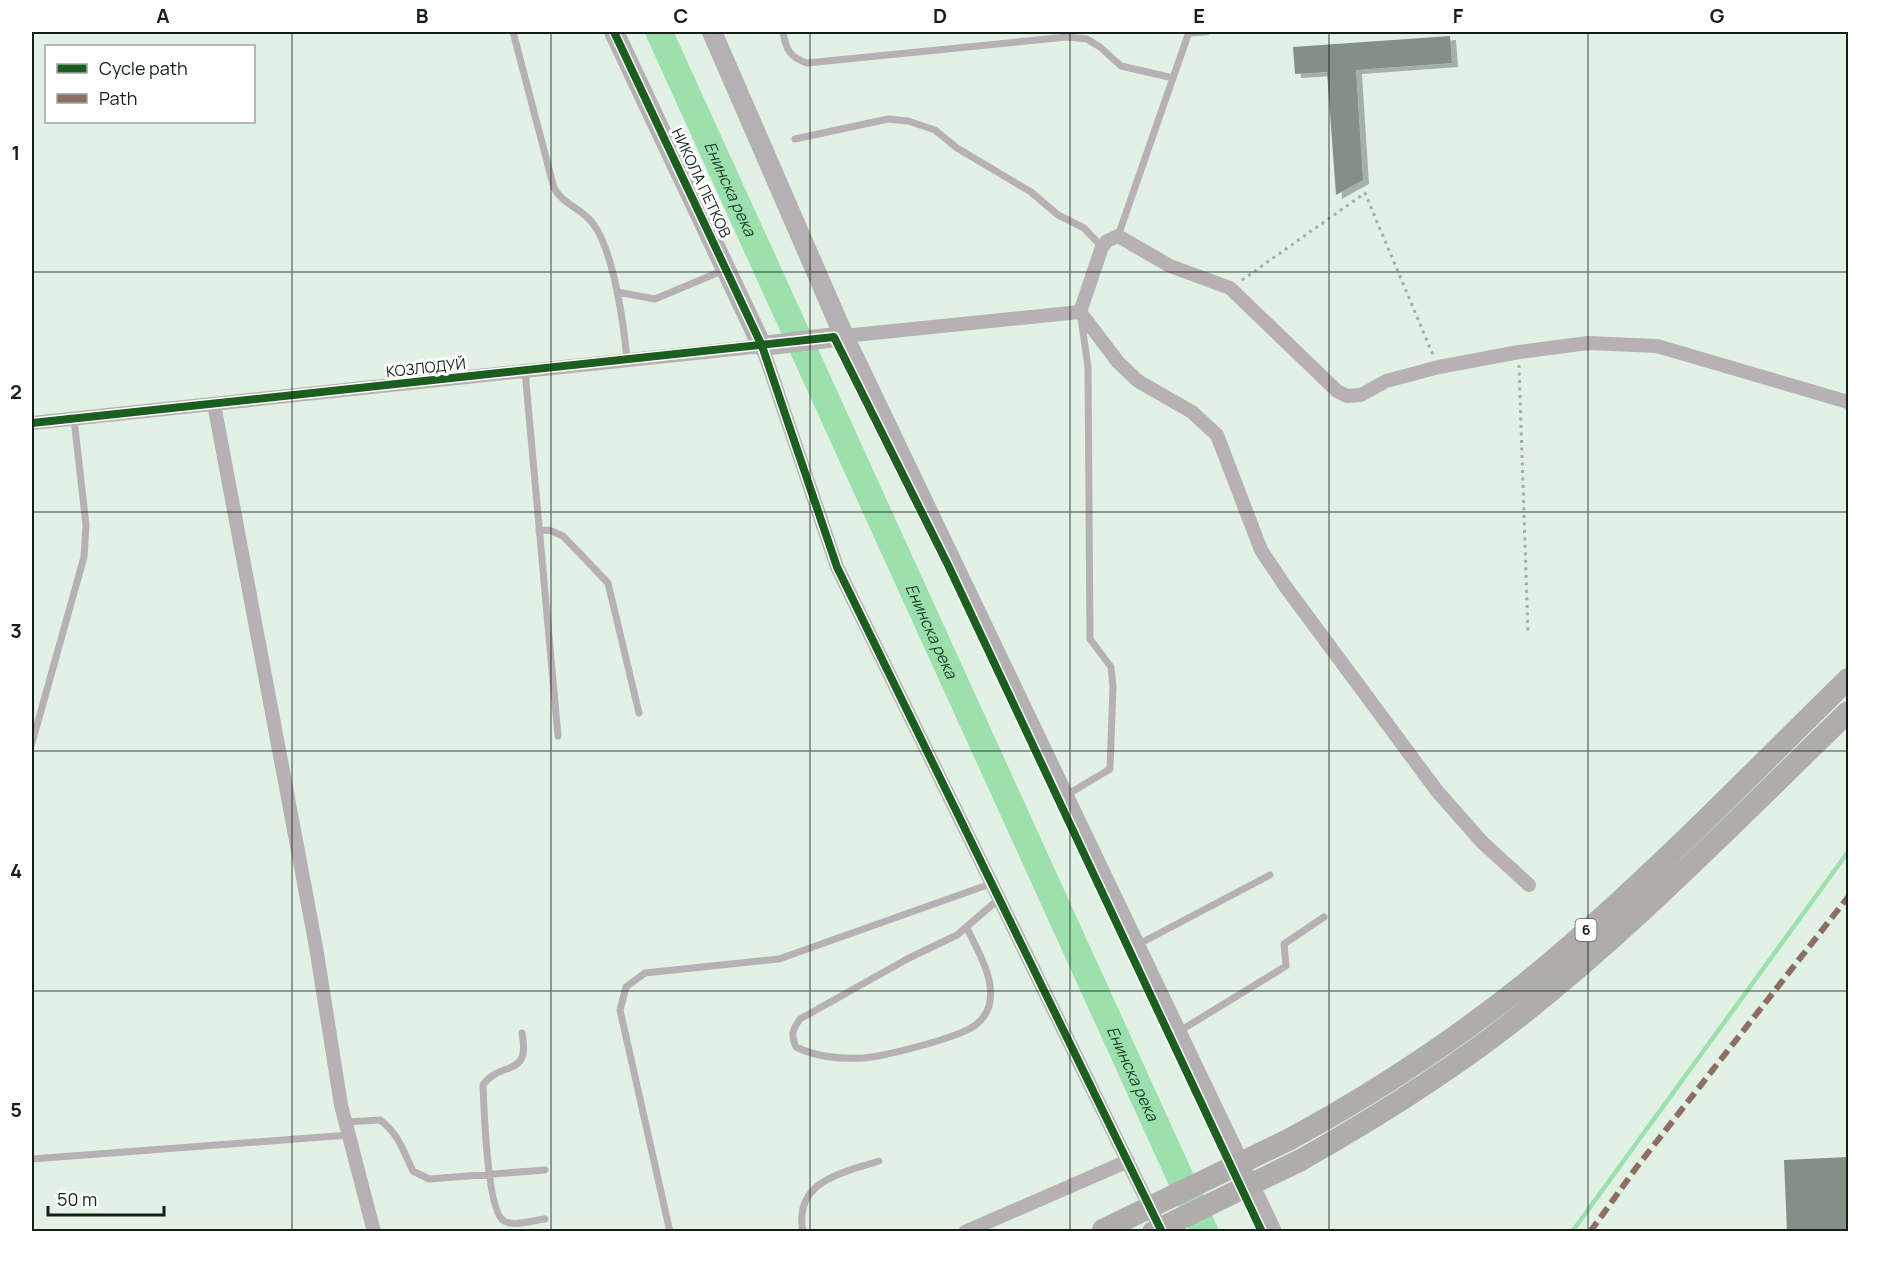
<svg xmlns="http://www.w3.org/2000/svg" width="1880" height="1263" viewBox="0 0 1880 1263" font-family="Manrope,sans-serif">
  <defs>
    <filter id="shadow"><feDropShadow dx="6" dy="4" stdDeviation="0" flood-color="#0004"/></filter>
  </defs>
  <rect width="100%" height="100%" fill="#e1f1e4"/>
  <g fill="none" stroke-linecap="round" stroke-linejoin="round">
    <!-- stream -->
    <path stroke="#9ce0ad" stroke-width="4.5" d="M1572,1232L1848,852"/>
    <!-- river -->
    <path stroke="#9ce0ad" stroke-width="27" id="s1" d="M659,32L1205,1232"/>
  </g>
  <!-- building -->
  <path fill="#849086" filter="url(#shadow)" d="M1450,36L1452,63L1356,70L1363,180L1336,195L1327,72L1295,74L1293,47Z
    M1848,1157V1232H1787L1784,1160Z"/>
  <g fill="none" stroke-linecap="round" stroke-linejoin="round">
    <!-- path -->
    <path stroke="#acaaaa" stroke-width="3" stroke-dasharray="3 4.5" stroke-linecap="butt" d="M1242,280L1365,193L1433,355
      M1519,365L1528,633"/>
    <!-- service -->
    <path stroke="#b7b1b4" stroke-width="7" d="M513,32L554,188C563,205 584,209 594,225C614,253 624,326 627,360
      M783,32C786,49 789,57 807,63L1067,37L1087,39L1100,47L1121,66L1173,78
      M1189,33L1206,32
      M795,139L888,119L908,121L935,130L957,148L1031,192L1058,215L1084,228L1102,247
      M1118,236L1189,32
      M617,292L655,299L724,270
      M525,371L558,736
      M539,531L549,530L563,536L608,583L639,713
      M32,743L84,557L86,525L74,419
      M1065,796L1110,769L1113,686L1111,667L1090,639L1088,367L1081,318
      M967,928C978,952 996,979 989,1006C986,1016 978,1025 969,1029C948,1040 886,1056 863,1058C841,1059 816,1057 796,1047C791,1035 792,1030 800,1019L909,958L957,935L1000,898
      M1137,945L1270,875
      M1178,1032L1286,966L1284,944L1324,917
      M522,1033C531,1079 500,1060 483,1085C484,1107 487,1212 504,1221C515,1227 533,1220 545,1219
      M346,1122L380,1120C399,1134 403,1151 413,1171L429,1179L545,1170
      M32,1159L349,1135
      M670,1232L620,1010L626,987L645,973L779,959L993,883
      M803,1232C793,1181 842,1173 879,1161"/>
    <!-- minor -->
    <path stroke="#b7b1b4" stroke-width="14" d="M1080,312L1102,247L1107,241L1118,236L1170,266L1230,288L1337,391L1347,396L1361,395L1386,381L1439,367L1519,352L1588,343L1657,346L1848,402
      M844,336L1080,312L1118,362L1138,381L1192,412L1217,435L1261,550L1285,586L1437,791L1482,842L1529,885
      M214,404L316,947L341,1105L374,1232
      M32,423L762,346L837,567L1162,1232
      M965,1232L1128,1161"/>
    <!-- secondary -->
    <path stroke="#b5b0b1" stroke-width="20" d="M614,32L762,346L844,336
      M712,32L844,336L1272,1232"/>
    <!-- trunk -->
    <path stroke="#afacac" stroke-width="22" d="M1290,1139C1382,1089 1469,1031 1549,964C1654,875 1750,775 1848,679
      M1299,1161C1365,1124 1429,1084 1490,1039C1619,942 1732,824 1848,712"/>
    <!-- trunk-bridge -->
    <path stroke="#afacac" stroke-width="22" d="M1103,1230L1290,1139
      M1153,1232L1299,1161"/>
    <!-- quiet -->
    <path stroke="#8d6e63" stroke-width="6" stroke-dasharray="12 6" stroke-linecap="butt" d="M1590,1232L1636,1168L1848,897"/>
    <defs>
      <path id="cycleway" d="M614,32L762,346L837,567L1162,1232
        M32,423L834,337L948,565L1262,1232"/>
    </defs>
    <!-- cycleway casing -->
    <use href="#cycleway" stroke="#fff" stroke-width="11"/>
    <!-- cycleway -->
    <use href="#cycleway" stroke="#1b5e20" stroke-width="8"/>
  </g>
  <!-- grid -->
  <path fill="none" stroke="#141f17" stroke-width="1.5" stroke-opacity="0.55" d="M292,32V1232M551,32V1232M810,32V1232M1070,32V1232M1329,32V1232M1588,32V1232M32,272H1848M32,512H1848M32,751H1848M32,991H1848"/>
  <g text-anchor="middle" stroke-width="6" stroke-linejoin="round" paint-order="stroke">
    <!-- shield labels -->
    <rect fill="#fff" stroke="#5a625d" stroke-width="1.5" x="1575.5" y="919" width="21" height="22" rx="4.5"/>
    <g font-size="14" font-weight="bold" fill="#141f17">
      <text x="1586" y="935">6</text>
    </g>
    <!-- street labels -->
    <g font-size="15" fill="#141f17" stroke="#fff">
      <text transform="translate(701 183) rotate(65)" y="5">НИКОЛА ПЕТКОВ</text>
      <text transform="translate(426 368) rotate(-6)" y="5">КОЗЛОДУЙ</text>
    </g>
    <!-- water labels -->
    <g font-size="16" font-style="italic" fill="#163b21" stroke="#fff">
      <text dy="6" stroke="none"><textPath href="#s1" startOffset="172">Енинска река</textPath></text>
      <text dy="6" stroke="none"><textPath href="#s1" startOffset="658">Енинска река</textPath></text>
      <text dy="6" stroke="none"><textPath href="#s1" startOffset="1144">Енинска река</textPath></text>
    </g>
  </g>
  <!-- border -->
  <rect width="1880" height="1263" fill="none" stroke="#ffffff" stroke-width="66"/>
  <!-- legend -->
  <rect x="45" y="45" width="210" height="78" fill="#ffffff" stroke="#a1a5a2" stroke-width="1.5"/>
  <rect x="57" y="64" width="30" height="9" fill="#1b5e20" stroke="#a1a5a2" stroke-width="1.5"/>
  <text x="99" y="75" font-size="18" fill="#141f17">Cycle path</text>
  <rect x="57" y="94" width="30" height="9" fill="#8d6e63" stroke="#a1a5a2" stroke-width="1.5"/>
  <text x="99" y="105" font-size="18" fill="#141f17">Path</text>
  <!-- scale -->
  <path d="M48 1206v9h116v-9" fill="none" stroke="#141f17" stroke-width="3"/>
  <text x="57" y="1206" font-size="18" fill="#141f17" stroke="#ffffff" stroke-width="4.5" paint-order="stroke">50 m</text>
  <rect x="33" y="33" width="1814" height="1197" fill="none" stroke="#141f17" stroke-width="2"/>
  <g font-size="20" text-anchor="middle" font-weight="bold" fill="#141f17">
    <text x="163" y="23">A</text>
    <text x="422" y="23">B</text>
    <text x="681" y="23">C</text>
    <text x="940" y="23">D</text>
    <text x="1199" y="23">E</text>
    <text x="1458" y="23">F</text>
    <text x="1717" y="23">G</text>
    <text x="16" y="160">1</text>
    <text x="16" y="399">2</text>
    <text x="16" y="638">3</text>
    <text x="16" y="878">4</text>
    <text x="16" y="1117">5</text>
  </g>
</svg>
